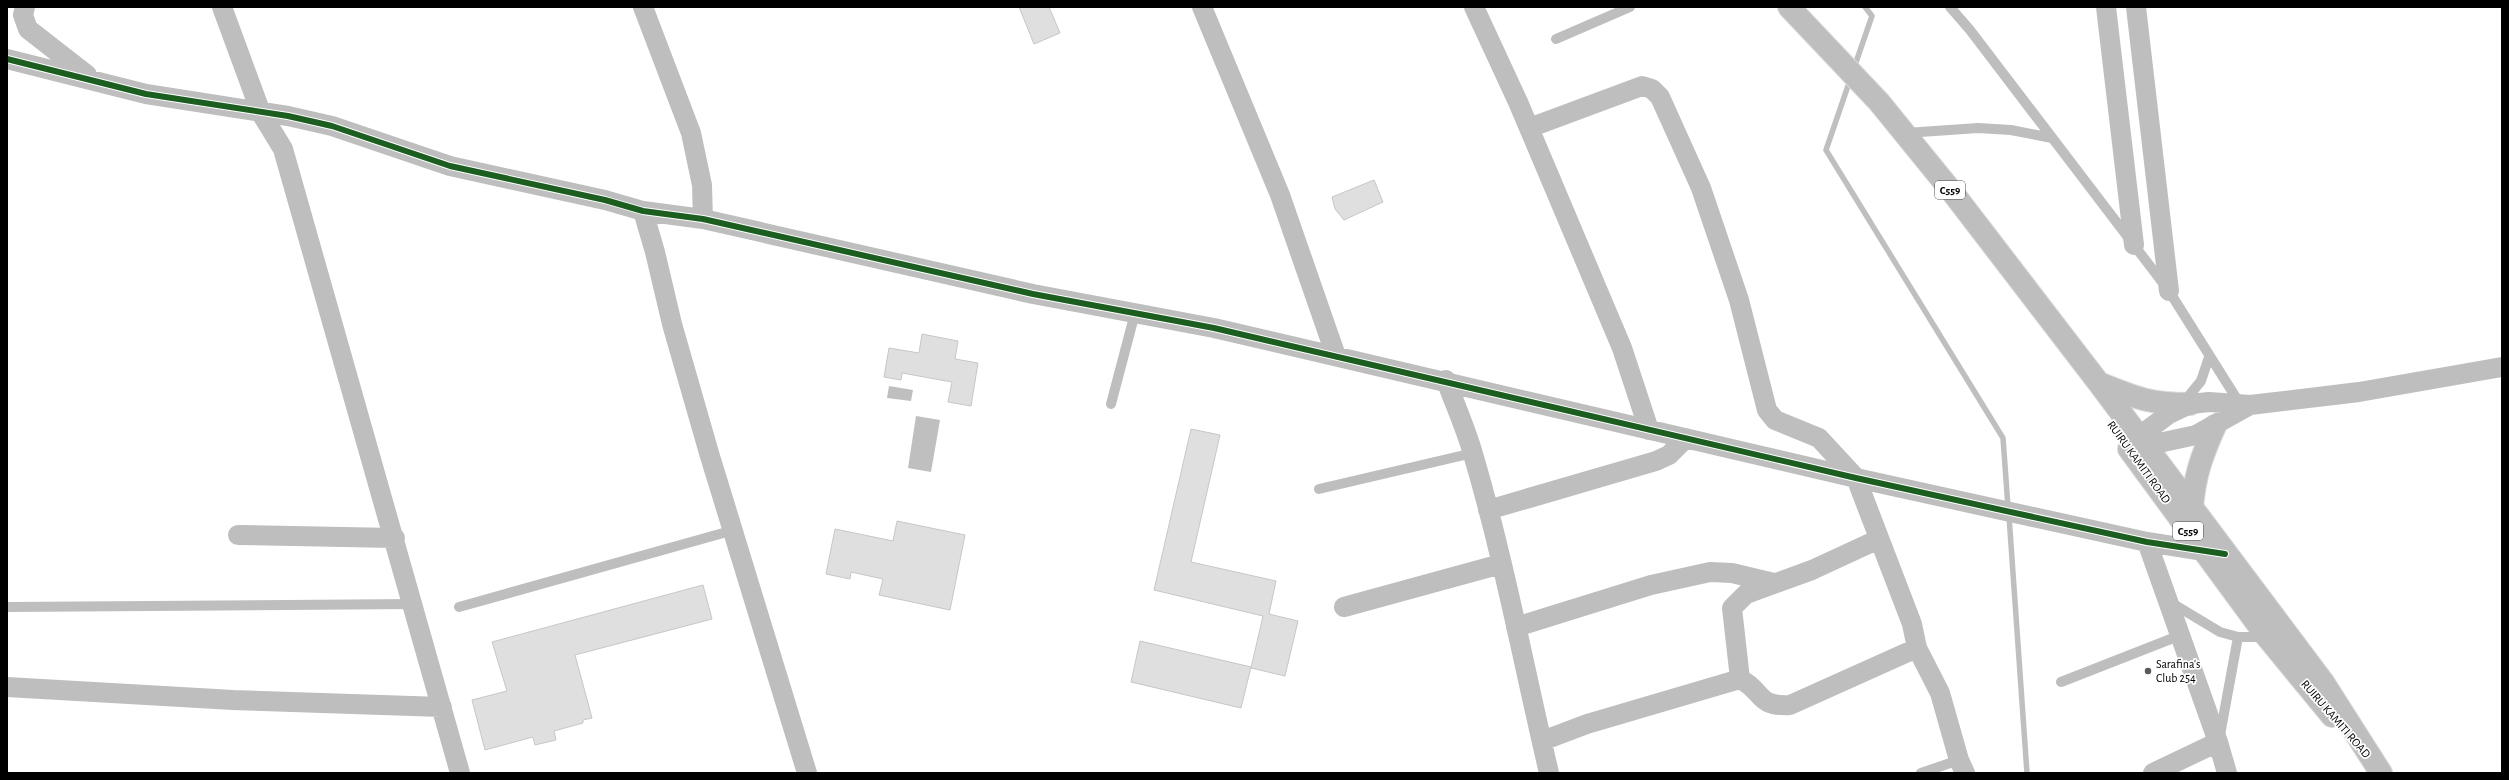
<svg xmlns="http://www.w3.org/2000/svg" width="2509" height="780" viewBox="0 0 2509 780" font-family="'Alegreya Sans',sans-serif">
  <rect width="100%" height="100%" fill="#fff"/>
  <!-- water -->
  <path fill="#bfbfbf" d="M889,386L913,390L911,401L887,398Z
    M916,416L940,420L931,472L908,468Z"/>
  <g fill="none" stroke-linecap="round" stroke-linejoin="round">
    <!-- stream -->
    <path stroke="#bfbfbf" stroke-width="5.5" d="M1854,68L1872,16L1865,7
      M1850,80L1826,150L2003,438L2008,507
      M2009,516L2027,773"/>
  </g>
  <!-- building -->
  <path fill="#dfdfdf" stroke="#c7c7c7" d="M1019,7H1049L1060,33L1034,44Z
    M1374,180L1383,202L1344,220L1335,209L1332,197Z
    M922,334L958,341L955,359L978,363L971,406L948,402L952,382L902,373L901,380L884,377L889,348L919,353Z
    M1191,429L1220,435L1191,562L1276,581L1269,614L1298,621L1285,676L1251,668L1263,616L1154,590Z
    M897,521L965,535L950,610L879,595L883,579L851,572L850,579L826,574L835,529L893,541Z
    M703,585L712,619L575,655L592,718L583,720V723L554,731L556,740L535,745L533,737L485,750L472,700L507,691L492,642Z
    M1140,641L1251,667L1241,708L1131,682Z"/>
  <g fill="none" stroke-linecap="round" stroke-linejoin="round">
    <defs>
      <path id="primary" d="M1789,7L1879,102L1953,193L2098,382L2323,682L2381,773
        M2099,383C2136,398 2150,404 2190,404
        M2129,449L2267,637L2332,716
        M2192,509C2194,477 2202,455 2215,426"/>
    </defs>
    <!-- primary casing -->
    <use href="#primary" stroke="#dbdbdb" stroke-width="24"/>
    <!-- lane -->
    <path stroke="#bebebe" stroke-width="10" d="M1950,7L1970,30L2169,291L2240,404
      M1556,39L1630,7
      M1906,133L1978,128L2011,130L2052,138
      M2183,403L2201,381L2209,357
      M1111,404L1135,313
      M1319,489L1473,453
      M2170,602L2220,632L2238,637H2267
      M7,607L413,604
      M459,607L734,530
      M2061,682L2181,635
      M2220,735L2238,637
      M1921,773L1959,760"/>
    <!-- street -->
    <path stroke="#bebebe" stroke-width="20" d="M25,7L23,15L28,29L87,75
      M222,7L261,113L283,149L460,773
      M643,7L691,133L702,185L703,219
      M1202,7L1280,195L1336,356
      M1474,7L1518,102L1622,348L1649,430
      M2106,7L2134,245
      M2136,7L2169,291
      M7,59L146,94L288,116L332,126L450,166L605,200L643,211L703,219L1033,294L1214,328L1856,478L2147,542L2217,553
      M1529,128L1642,86L1652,89L1660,97L1701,188L1739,300L1767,410L1775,420L1819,438L1856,478L1912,624L1917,648L1790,705C1756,707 1764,691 1740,679L1587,724L1542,741
      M643,211L655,252L672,324L709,453L807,773
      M1446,380C1455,405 1466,429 1473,454C1504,559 1524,667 1549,773
      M2138,437L2169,414L2190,404L2209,402L2250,405L2359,392L2502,367
      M2145,446L2196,435L2250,405
      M1488,510L1656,461L1669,455L1686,438
      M238,535L395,538
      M2147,542L2218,742L2227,773
      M1344,607L1501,564
      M1516,627L1651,585L1710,572L1732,573L1774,583
      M1917,648L1940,693L1959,760L1965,773
      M1740,679L1732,608L1746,594L1812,570L1879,539
      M7,687L233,700L442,707
      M2153,773L2218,742"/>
    <!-- primary -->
    <use href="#primary" stroke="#bebebe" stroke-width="22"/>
    <defs>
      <path id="cycleway" d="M7,59L146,94L288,116L332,126L450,166L605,200L643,211L703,219L1033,294L1214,328L1856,478L2147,542L2225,554"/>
    </defs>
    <!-- cycleway casing -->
    <use href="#cycleway" stroke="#fff" stroke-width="8"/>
    <!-- cycleway -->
    <use href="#cycleway" stroke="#1b5e20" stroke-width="6"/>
  </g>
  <!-- markers -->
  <circle fill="#595959" stroke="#fff" stroke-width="1.5" cx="2148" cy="671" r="4"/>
  <g text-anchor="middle" stroke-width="3.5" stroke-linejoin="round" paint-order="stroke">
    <!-- shield labels -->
    <g fill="#fff" stroke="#4c4c4c" stroke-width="1">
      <rect x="1935" y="181" width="30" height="18" rx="3"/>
      <rect x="2173" y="522" width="30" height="18" rx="3"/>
    </g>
    <g font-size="11" font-weight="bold" fill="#000">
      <text x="1950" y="194">C559</text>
      <text x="2188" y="535">C559</text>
    </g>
    <!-- street labels -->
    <g font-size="12" fill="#000" stroke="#fff">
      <text transform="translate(2139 462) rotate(54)" y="4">RUIRU KAMITI ROAD</text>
      <text transform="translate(2336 719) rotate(49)" y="4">RUIRU KAMITI ROAD</text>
    </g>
    <!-- poi labels -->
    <g font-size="12" fill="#000" stroke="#fff" text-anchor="start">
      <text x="2156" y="668">Sarafina's<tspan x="2156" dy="14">Club 254</tspan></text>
    </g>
  </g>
  <!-- border -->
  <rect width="2509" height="780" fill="none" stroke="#000000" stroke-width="16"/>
</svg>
